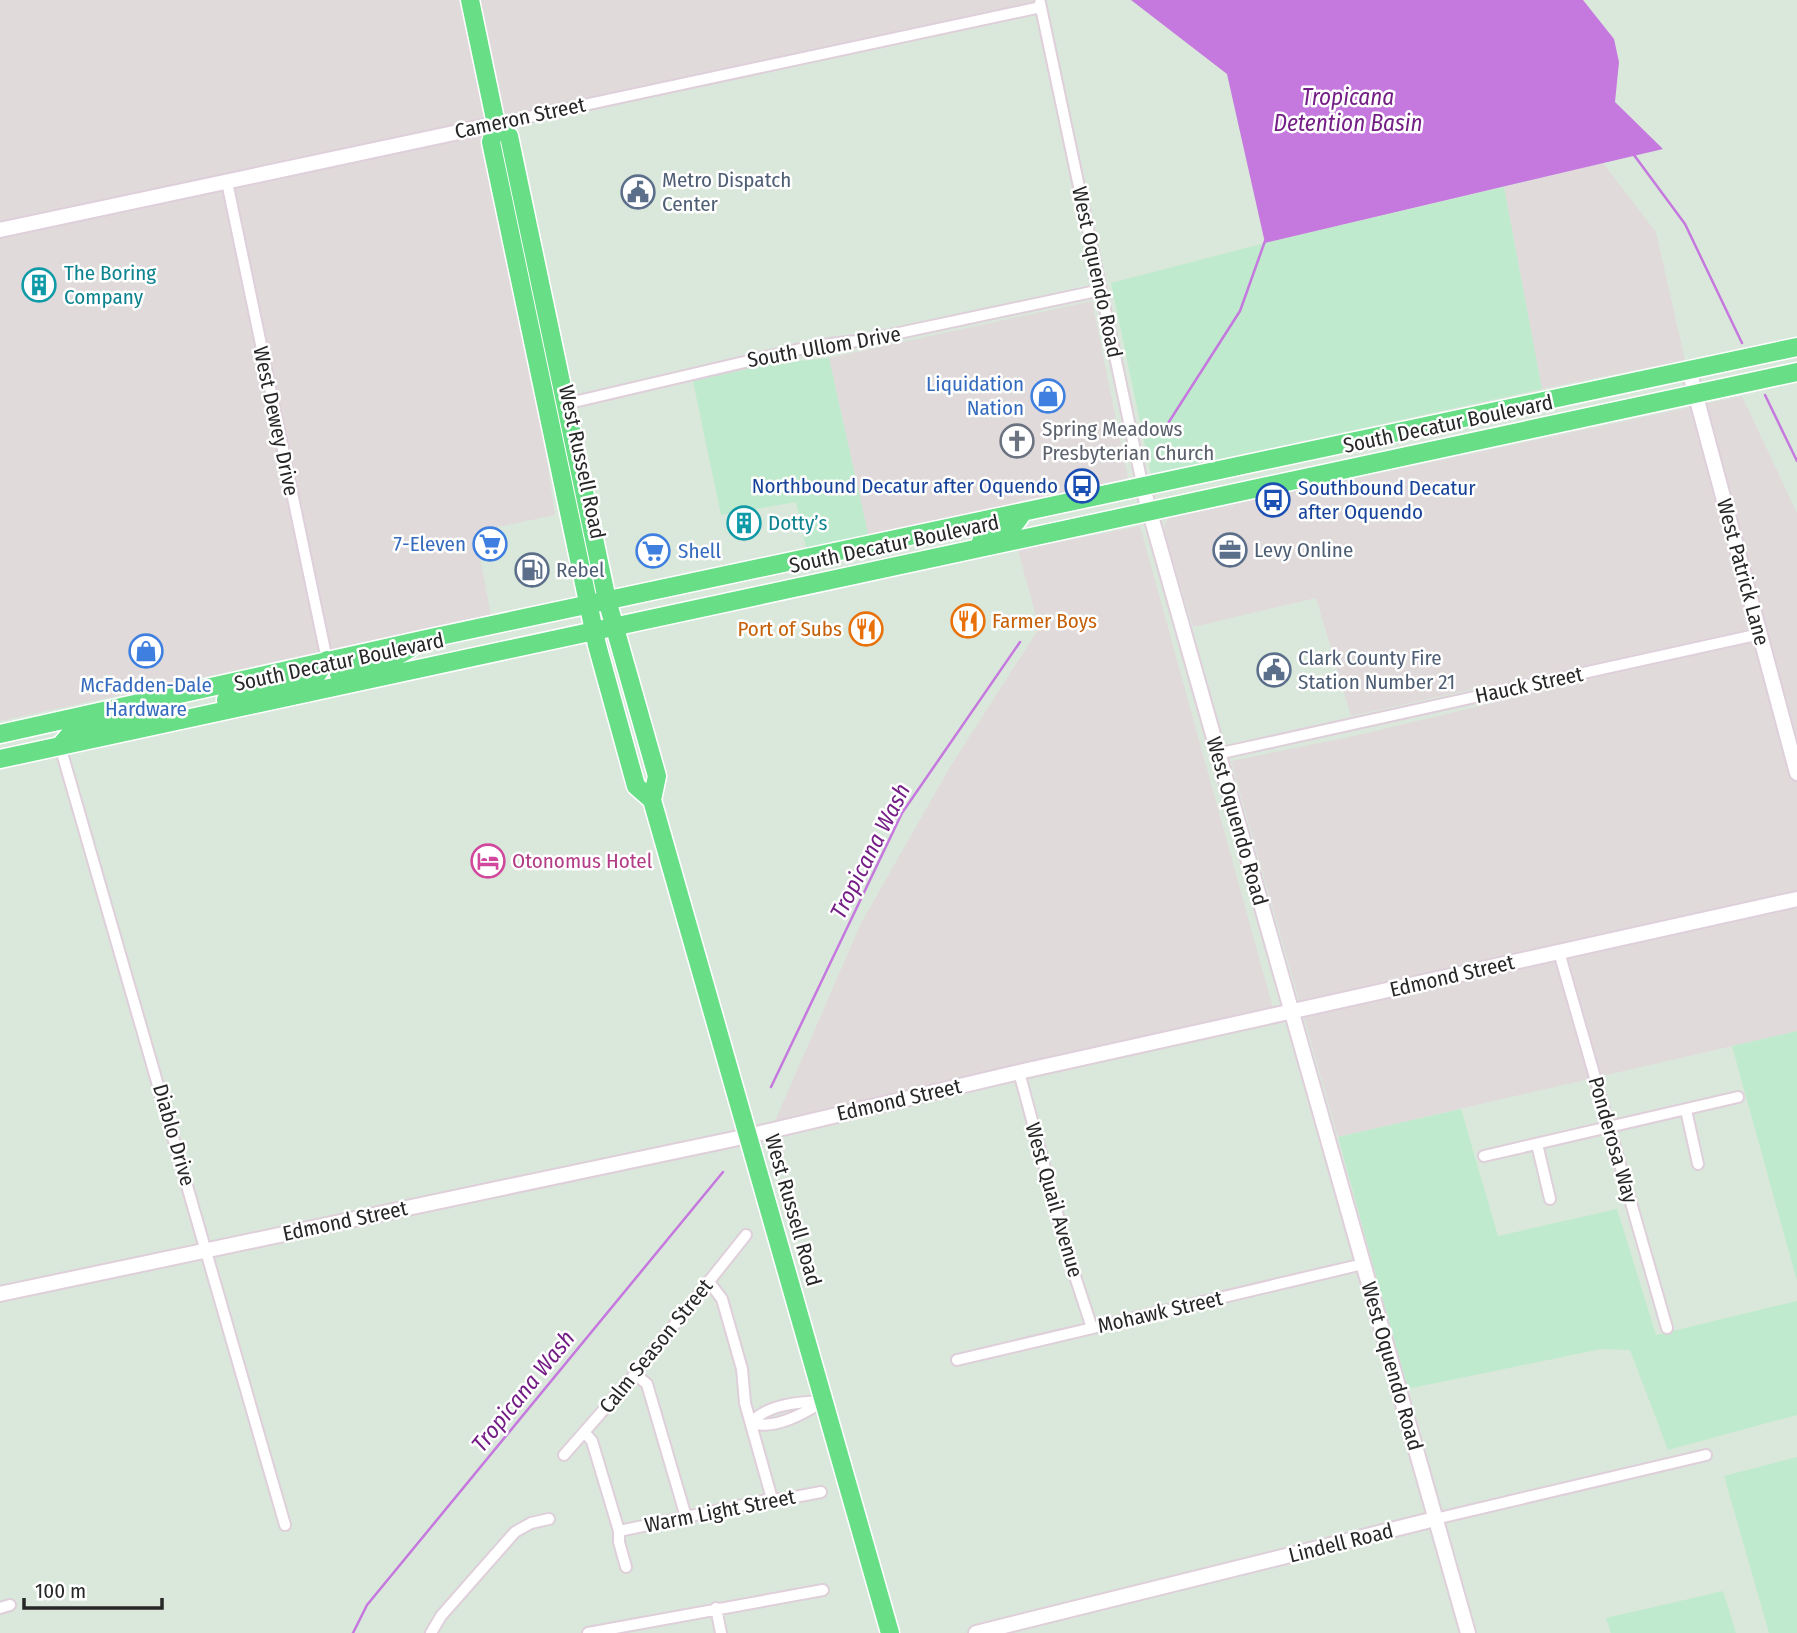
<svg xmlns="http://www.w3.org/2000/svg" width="1797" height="1633" viewBox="0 0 1797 1633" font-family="'Fira Sans Condensed',sans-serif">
  <rect width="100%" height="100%" fill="#dae8db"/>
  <!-- industrial -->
  <path fill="#e1dadb" d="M0,0H1039L1041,7L498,125L555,515L475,532L491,615L0,721Z
    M1603,163L1656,232L1685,360L1542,389L1504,187Z
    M1092,301L1128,478L869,538L829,358Z
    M1742,396L1797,513V1031L1338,1137L1231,761L1354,736L1492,703L1487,686L1351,716L1316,598L1193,627L1164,531L1165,523L1169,518Z
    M1140,526L1273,1008L772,1128L861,923L950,767L1039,628L1018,550Z"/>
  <!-- sand -->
  <path fill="#c0eace" d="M1504,187L1542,389L1151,474L1111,283L1265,243Z
    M829,358L869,538L807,552L796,502L721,515L691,372Z
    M1797,1031V1281L1732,1046Z
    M1461,1109L1498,1236L1617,1209L1656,1335L1797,1301V1415L1668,1450L1630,1350L1601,1349L1407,1389L1338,1137Z
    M1797,1457V1633H1769L1724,1476Z
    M1723,1591L1736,1633H1611L1606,1618Z"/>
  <!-- water -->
  <path fill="#c578de" d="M1131,0H1583L1614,39L1619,62L1615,102L1663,149L1265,243L1227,74Z"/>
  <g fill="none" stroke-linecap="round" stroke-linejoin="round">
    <!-- stream -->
    <path stroke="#c578de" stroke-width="2.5" d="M1634,155L1685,224L1742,343
      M1765,395L1797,461
      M1165,428L1240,311L1265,241
      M771,1087L902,813L1020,642
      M353,1633L367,1605L723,1172"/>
    <defs>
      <path id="minor" d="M1040,3L1143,488
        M496,124L1041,7
        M227,182L327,660
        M561,405L813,346L866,340L1101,290
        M60,746L285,1525
        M1217,754L1760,634
        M1559,952L1667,1328
        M1019,1072L1070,1261L1092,1328
        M1686,1110L1698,1164
        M1537,1144L1550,1199
        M1484,1156L1738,1097
        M709,1282L722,1299L742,1369L745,1403L772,1499
        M957,1360L1363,1264
        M635,1374L647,1384L686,1517
        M824,1401C803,1414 775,1430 751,1423C767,1404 799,1402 824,1401Z
        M585,1433L592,1441L619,1531V1542L626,1567
        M564,1455L635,1374L746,1235
        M1435,1519L1706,1455
        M619,1531L772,1499H784L821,1492
        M0,1608L10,1605
        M716,1608L721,1633
        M431,1633L441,1616L515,1532L531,1523L549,1519
        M588,1633L823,1590"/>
      <path id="tertiary" d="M0,230L496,124
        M1689,370L1797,773
        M1143,488L1468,1633
        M0,1294L748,1136L1019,1072L1797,899
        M976,1633L1435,1519"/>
      <path id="primary" d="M470,0L496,124L491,142L597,645L636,786L652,800
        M496,124L509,136L607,600L657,776L652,800L890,1633
        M980,548C980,529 1001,536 1011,527C1016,524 1019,517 1023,513
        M339,674L390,660L411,648
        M226,700L316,676L327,660
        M0,734L426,639L1797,347
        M60,746L73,731L134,716L156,704
        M0,759L1797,372"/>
    </defs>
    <!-- minor casing -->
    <use href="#minor" stroke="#decfda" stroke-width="14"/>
    <!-- tertiary casing -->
    <use href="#tertiary" stroke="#decfda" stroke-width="18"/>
    <!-- primary casing -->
    <use href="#primary" stroke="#fff" stroke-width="21"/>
    <!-- minor -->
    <use href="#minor" stroke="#fff" stroke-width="10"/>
    <!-- tertiary -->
    <use href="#tertiary" stroke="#fff" stroke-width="14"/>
    <!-- primary -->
    <use href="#primary" stroke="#68de87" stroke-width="18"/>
  </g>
  <!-- icons -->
  <defs>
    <symbol id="civic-ring" viewBox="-11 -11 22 22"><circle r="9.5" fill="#fff" stroke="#5c6f8a" stroke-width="1.5"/><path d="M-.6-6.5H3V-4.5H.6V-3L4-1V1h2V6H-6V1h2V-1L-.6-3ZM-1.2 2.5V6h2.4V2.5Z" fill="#5c6f8a"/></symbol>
    <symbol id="building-ring" viewBox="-11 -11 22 22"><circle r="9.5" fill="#fff" stroke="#0f9aa8" stroke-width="1.5"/><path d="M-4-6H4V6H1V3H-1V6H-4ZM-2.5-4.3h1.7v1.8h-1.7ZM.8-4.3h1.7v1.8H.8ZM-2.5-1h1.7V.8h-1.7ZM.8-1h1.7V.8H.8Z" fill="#0f9aa8"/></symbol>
    <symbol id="shop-ring" viewBox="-11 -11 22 22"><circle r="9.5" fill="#fff" stroke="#3f7fe0" stroke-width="1.5"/><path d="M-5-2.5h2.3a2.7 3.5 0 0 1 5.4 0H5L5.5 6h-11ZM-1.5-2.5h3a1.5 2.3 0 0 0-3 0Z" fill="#3f7fe0"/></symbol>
    <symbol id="church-ring" viewBox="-11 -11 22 22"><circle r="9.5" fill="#fff" stroke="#6b7280" stroke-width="1.5"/><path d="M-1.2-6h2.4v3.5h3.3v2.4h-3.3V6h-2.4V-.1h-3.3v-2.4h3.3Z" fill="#6b7280"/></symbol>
    <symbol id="bus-ring" viewBox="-11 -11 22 22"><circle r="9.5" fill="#fff" stroke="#1a4fb4" stroke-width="1.5"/><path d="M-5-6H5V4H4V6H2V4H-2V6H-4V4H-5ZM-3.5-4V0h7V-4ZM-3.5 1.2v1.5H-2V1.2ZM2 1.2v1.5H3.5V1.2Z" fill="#1a4fb4"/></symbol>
    <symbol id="supermarket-ring" viewBox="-11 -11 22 22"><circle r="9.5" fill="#fff" stroke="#3f7fe0" stroke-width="1.5"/><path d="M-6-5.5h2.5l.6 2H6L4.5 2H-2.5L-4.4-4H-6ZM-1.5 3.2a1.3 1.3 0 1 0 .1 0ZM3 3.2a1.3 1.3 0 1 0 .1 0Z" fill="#3f7fe0"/></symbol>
    <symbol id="office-ring" viewBox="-11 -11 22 22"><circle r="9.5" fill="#fff" stroke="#5c6f8a" stroke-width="1.5"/><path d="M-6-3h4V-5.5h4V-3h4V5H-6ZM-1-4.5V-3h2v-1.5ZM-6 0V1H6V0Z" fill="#5c6f8a"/></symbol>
    <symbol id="fuel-ring" viewBox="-11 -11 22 22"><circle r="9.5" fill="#fff" stroke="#5c6f8a" stroke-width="1.5"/><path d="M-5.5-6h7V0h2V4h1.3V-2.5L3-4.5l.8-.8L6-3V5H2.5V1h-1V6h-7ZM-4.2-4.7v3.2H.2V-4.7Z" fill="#5c6f8a"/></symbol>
    <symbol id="restaurant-ring" viewBox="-11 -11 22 22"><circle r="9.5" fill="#fff" stroke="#e8710a" stroke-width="1.5"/><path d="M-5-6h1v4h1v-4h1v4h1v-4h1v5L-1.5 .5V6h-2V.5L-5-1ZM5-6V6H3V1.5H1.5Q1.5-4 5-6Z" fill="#e8710a"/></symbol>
    <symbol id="hotel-ring" viewBox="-11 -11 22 22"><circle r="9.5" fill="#fff" stroke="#d1479c" stroke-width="1.5"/><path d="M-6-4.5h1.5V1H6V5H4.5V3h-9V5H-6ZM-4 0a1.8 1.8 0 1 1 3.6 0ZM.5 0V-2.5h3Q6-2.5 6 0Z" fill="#d1479c"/></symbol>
  </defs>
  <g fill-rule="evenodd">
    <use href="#civic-ring" x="619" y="173" width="38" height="38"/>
    <use href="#building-ring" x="20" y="266" width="38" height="38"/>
    <use href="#shop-ring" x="1029" y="377" width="38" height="38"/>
    <use href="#church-ring" x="998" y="422" width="38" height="38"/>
    <use href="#bus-ring" x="1063" y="467" width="38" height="38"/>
    <use href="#bus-ring" x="1254" y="481" width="38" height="38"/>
    <use href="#building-ring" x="725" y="504" width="38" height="38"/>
    <use href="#supermarket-ring" x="471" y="525" width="38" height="38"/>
    <use href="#office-ring" x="1211" y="531" width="38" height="38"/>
    <use href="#supermarket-ring" x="634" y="532" width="38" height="38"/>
    <use href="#fuel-ring" x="513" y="551" width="38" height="38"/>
    <use href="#restaurant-ring" x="949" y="602" width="38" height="38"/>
    <use href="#restaurant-ring" x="847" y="610" width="38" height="38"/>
    <use href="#shop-ring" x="127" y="632" width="38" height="38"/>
    <use href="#civic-ring" x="1255" y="651" width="38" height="38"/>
    <use href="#hotel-ring" x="469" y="842" width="38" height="38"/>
  </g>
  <g text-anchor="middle" stroke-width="5" stroke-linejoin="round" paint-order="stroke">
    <!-- street labels -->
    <g font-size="21" fill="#272727" stroke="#fff">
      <text transform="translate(520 118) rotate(-12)" y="7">Cameron Street</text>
      <text transform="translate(1097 272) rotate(78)" y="7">West Oquendo Road</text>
      <text transform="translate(824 347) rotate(-10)" y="7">South Ullom Drive</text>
      <text transform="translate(276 421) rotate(78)" y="7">West Dewey Drive</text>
      <text transform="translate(1448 424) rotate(-12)" y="7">South Decatur Boulevard</text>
      <text transform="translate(582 462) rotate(78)" y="7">West Russell Road</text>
      <text transform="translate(894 544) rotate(-12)" y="7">South Decatur Boulevard</text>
      <text transform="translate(1743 572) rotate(75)" y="7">West Patrick Lane</text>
      <text transform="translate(339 662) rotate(-12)" y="7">South Decatur Boulevard</text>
      <text transform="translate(1529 685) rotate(-12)" y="7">Hauck Street</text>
      <text transform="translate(1237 821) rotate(74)" y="7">West Oquendo Road</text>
      <text transform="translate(1452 976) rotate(-13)" y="7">Edmond Street</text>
      <text transform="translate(899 1100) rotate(-13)" y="7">Edmond Street</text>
      <text transform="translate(174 1135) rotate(74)" y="7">Diablo Drive</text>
      <text transform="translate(1613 1140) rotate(74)" y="7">Ponderosa Way</text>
      <text transform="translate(1054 1200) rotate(74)" y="7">West Quail Avenue</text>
      <text transform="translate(793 1210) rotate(74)" y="7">West Russell Road</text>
      <text transform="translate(345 1221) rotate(-12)" y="7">Edmond Street</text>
      <text transform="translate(1160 1312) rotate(-13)" y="7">Mohawk Street</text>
      <text transform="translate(656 1346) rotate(-51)" y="7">Calm Season Street</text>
      <text transform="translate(1392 1366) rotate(74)" y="7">West Oquendo Road</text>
      <text transform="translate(720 1511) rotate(-11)" y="7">Warm Light Street</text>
      <text transform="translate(1341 1543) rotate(-14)" y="7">Lindell Road</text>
    </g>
    <!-- service labels -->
    <g font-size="21" fill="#4e5e75" stroke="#fff" text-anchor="start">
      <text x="662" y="187">Metro Dispatch<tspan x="662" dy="24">Center</tspan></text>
      <text x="1254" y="557">Levy Online</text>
      <text x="556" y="577">Rebel</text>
      <text x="1298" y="665">Clark County Fire<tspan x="1298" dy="24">Station Number 21</tspan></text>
    </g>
    <!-- culture labels -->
    <g font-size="21" fill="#0d838f" stroke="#fff" text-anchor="start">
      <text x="64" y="280">The Boring<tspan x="64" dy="24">Company</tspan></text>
      <text x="768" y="530">Dotty’s</text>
    </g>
    <!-- shop labels -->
    <g font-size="21" fill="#366cbe" stroke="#fff" text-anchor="end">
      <text x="1024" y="391">Liquidation<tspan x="1024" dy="24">Nation</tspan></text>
      <text x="466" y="551">7-Eleven</text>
      <text x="678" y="558" text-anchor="start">Shell</text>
      <text x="146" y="692" text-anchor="middle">McFadden-Dale<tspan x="146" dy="24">Hardware</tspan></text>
    </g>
    <!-- worship labels -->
    <g font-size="21" fill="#5b616d" stroke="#fff" text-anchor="start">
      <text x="1042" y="436">Spring Meadows<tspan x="1042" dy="24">Presbyterian Church</tspan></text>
    </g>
    <!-- transit labels -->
    <g font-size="21" fill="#164399" stroke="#fff" text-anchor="end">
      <text x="1058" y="493">Northbound Decatur after Oquendo</text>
      <text x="1298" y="495" text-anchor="start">Southbound Decatur<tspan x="1298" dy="24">after Oquendo</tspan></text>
    </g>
    <!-- food labels -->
    <g font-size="21" fill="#c56008" stroke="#fff" text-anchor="start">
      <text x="992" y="628">Farmer Boys</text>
      <text x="842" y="636" text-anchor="end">Port of Subs</text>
    </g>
    <!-- hotel labels -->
    <g font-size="21" fill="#b23c85" stroke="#fff" text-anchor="start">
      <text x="512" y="868">Otonomus Hotel</text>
    </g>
    <!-- water labels -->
    <g font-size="23" font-style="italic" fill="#731d85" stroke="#fff">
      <text x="1348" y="105">Tropicana<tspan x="1348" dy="26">Detention Basin</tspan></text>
      <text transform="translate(870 851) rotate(-63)" y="8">Tropicana Wash</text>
      <text transform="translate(523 1391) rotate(-51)" y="8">Tropicana Wash</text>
    </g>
  </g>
  <!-- scale -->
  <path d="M24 1598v10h138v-10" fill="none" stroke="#272727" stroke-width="3.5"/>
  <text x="35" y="1598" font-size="21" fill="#272727" stroke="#ffffff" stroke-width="5" paint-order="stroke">100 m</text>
</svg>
